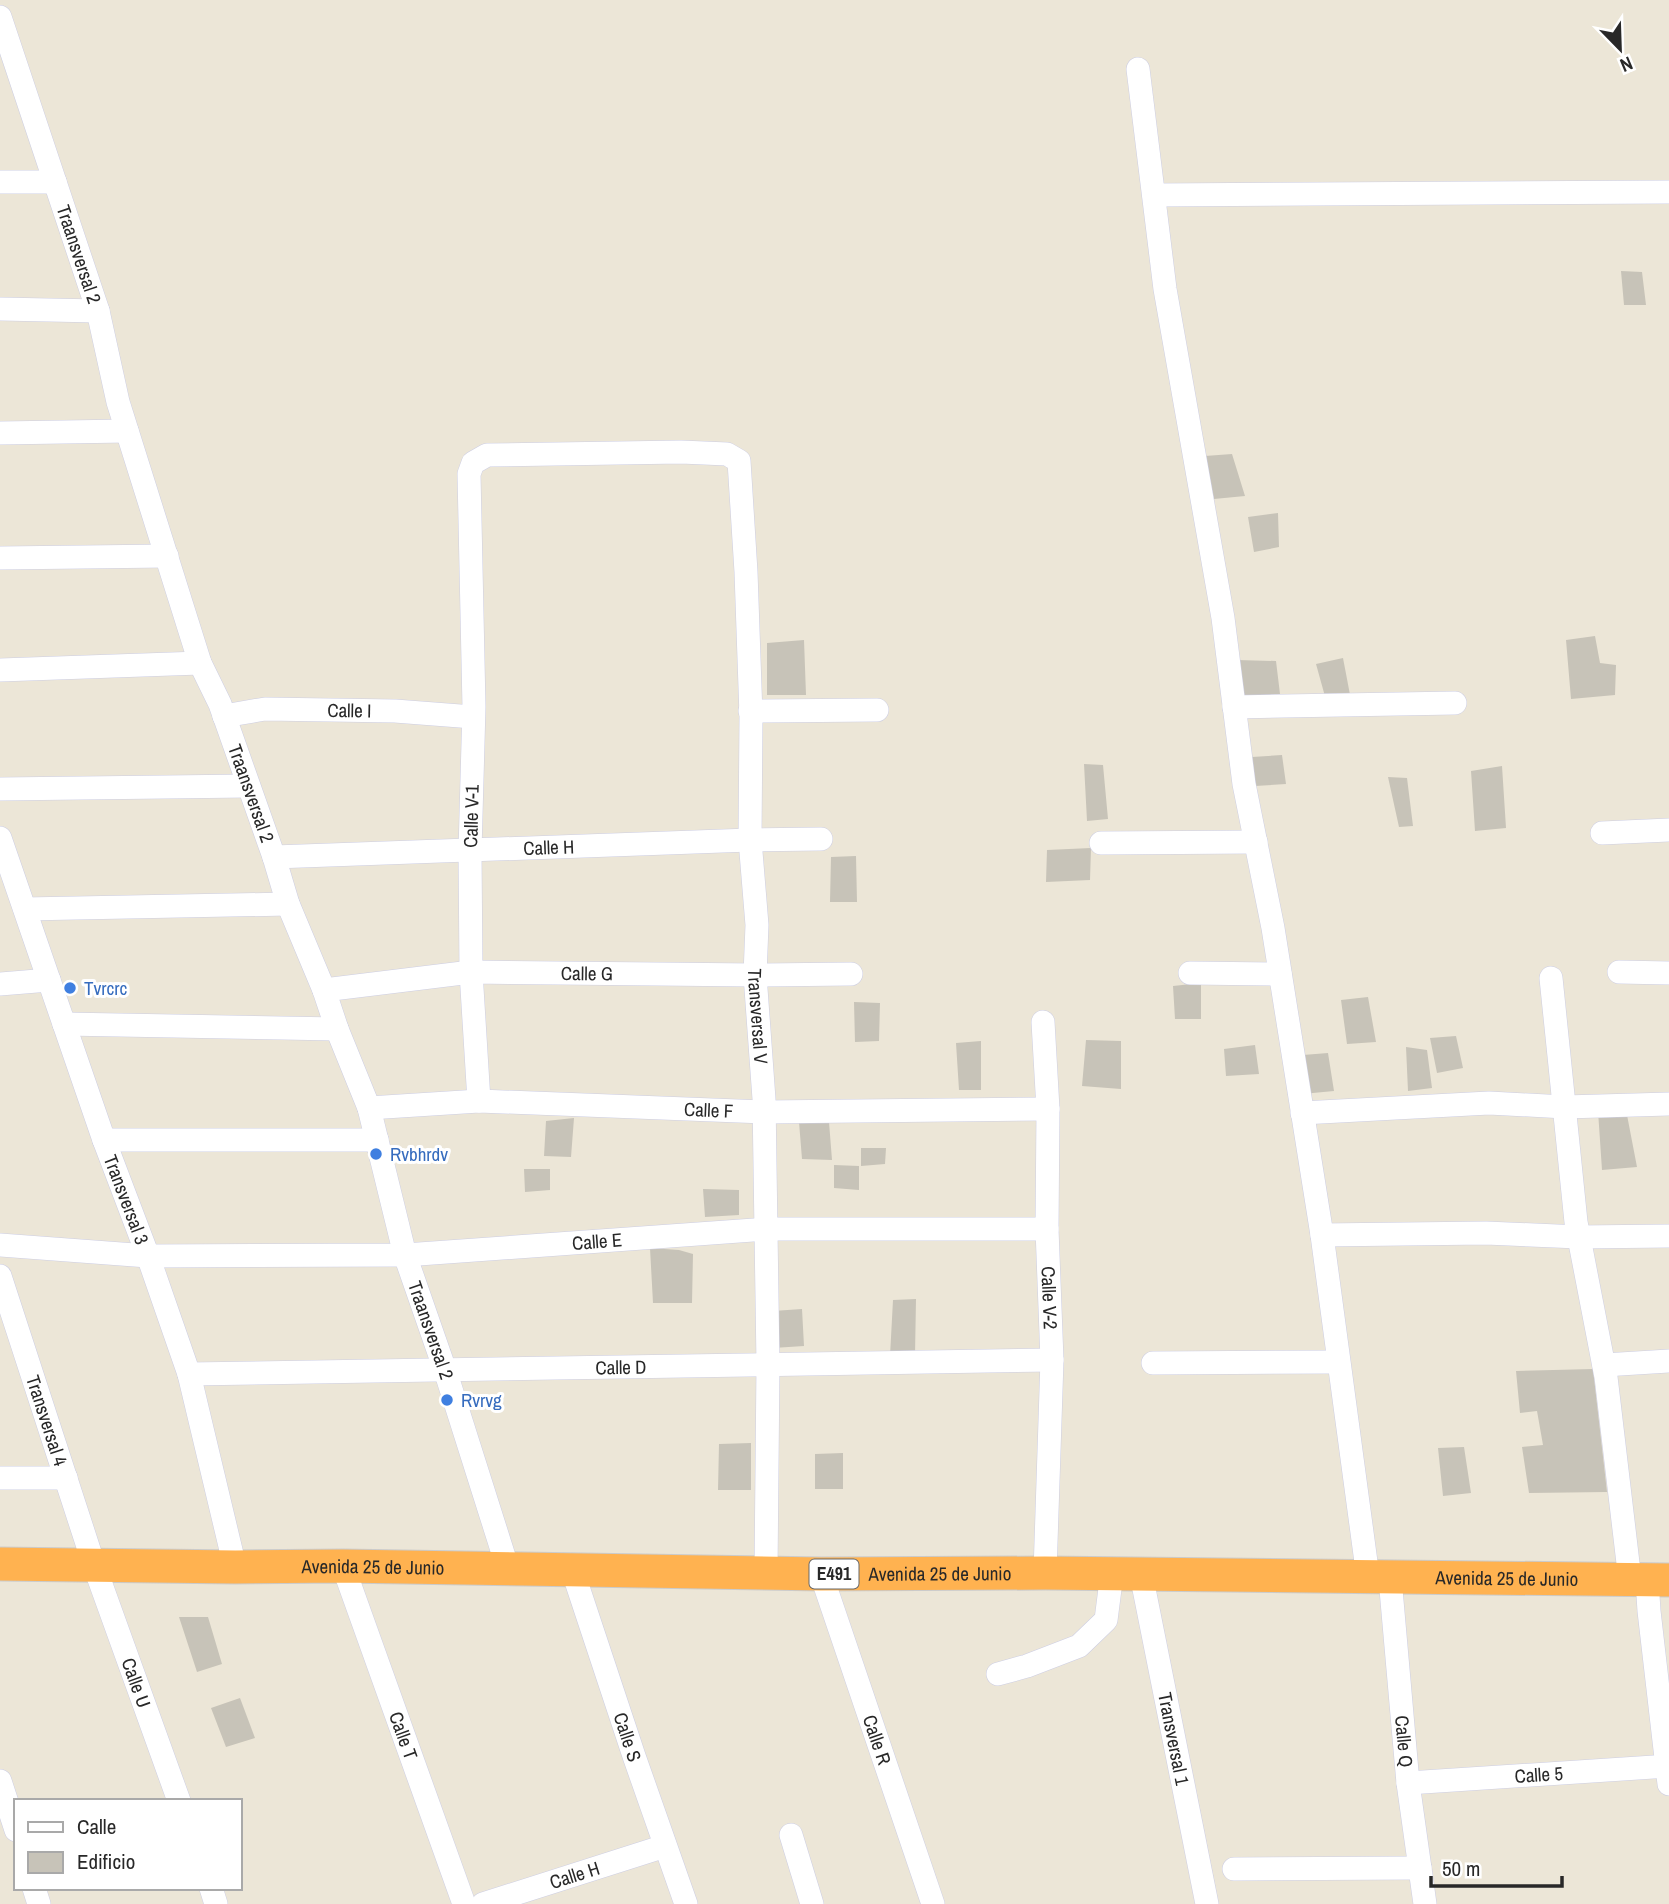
<svg xmlns="http://www.w3.org/2000/svg" width="1669" height="1904" viewBox="0 0 1669 1904" font-family="'Archivo Narrow',sans-serif">
  <rect width="100%" height="100%" fill="#ece6d7"/>
  <!-- building -->
  <path fill="#c7c3b8" d="M1621,271L1642,272L1646,305H1624Z
    M1232,454L1245,496L1214,499L1205,456Z
    M1278,513L1279,547L1254,552L1248,517Z
    M1595,636L1600,663L1616,665L1615,695L1571,699L1566,640Z
    M804,640L806,695H767V643Z
    M1343,658L1351,700H1326L1316,664Z
    M1237,660L1276,661L1280,694L1241,698Z
    M1282,755L1286,784L1255,786L1252,757Z
    M1084,764L1103,765L1108,819L1087,821Z
    M1502,766L1506,828L1475,831L1471,771Z
    M1388,777L1407,778L1413,826L1399,827Z
    M1091,848L1090,880L1046,882L1047,850Z
    M856,856L857,902H830L831,857Z
    M1201,983V1019H1175L1173,986Z
    M1368,997L1376,1042L1347,1044L1341,1000Z
    M854,1002L880,1003L879,1041L855,1042Z
    M1456,1036L1463,1068L1437,1073L1430,1038Z
    M1086,1040L1121,1041V1089L1082,1086Z
    M981,1041V1090H959L956,1043Z
    M1255,1045L1259,1074L1226,1076L1224,1049Z
    M1406,1047L1427,1050L1432,1088L1408,1091Z
    M1328,1053L1334,1091L1302,1094L1303,1055Z
    M1598,1111L1627,1115L1637,1167L1602,1170Z
    M574,1118L571,1157L544,1156L546,1121Z
    M799,1122H829L832,1160L802,1159Z
    M861,1148H886L885,1164L861,1166Z
    M834,1165L859,1166V1190L834,1188Z
    M524,1169H550V1190L525,1192Z
    M703,1189L739,1190V1215L705,1217Z
    M650,1248L679,1250L693,1254L692,1303H653Z
    M916,1299L915,1355L890,1356L893,1300Z
    M802,1309L804,1346L773,1348V1311Z
    M1593,1369L1607,1492L1529,1493L1522,1447L1543,1445L1537,1411L1520,1413L1516,1371Z
    M751,1443V1490H718L719,1444Z
    M1464,1447L1471,1493L1443,1496L1438,1448Z
    M843,1453V1489H815V1454Z
    M179,1617H208L222,1664L197,1672Z
    M240,1698L255,1738L226,1747L211,1708Z"/>
  <g fill="none" stroke-linecap="round" stroke-linejoin="round">
    <defs>
      <g id="minor">
        <path id="s1" d="M0,17L98,311L118,402L200,663L220,704L274,857L288,904L324,990L337,1029L369,1108L405,1255L445,1370L508,1569"/>
        <path d="M1138,69L1165,289L1223,618L1244,784L1273,928L1322,1235L1368,1577"/>
        <path d="M0,182H55"/>
        <path d="M1154,195L1669,192"/>
        <path d="M0,309L98,311"/>
        <path d="M0,433L127,431"/>
        <path d="M0,558L167,556"/>
        <path d="M0,670L200,663"/>
        <path d="M1234,707L1455,703"/>
        <path d="M750,711L877,710"/>
        <path id="s2" d="M224,716L265,709L395,711L473,717"/>
        <path d="M0,789L248,786"/>
        <path d="M1602,833L1669,830"/>
        <path id="s3" d="M0,838L104,1140L148,1256L189,1374L235,1567"/>
        <path d="M1101,843L1256,842"/>
        <path id="s4" d="M274,857L750,840L821,839"/>
        <path d="M25,909L288,904"/>
        <path d="M1619,972L1669,973"/>
        <path d="M1190,973L1280,974"/>
        <path d="M1551,978L1576,1222L1606,1377L1630,1580"/>
        <path d="M0,984L49,980"/>
        <path id="s5" d="M324,990L471,972L755,975L851,974"/>
        <path id="s6" d="M1043,1022L1048,1109L1047,1229L1052,1360L1045,1573"/>
        <path d="M64,1024L337,1029"/>
        <path id="s7" d="M479,1101L471,972L470,851L474,707L469,474L473,463L487,455L681,452L727,454L739,461L746,572L751,716L750,840L757,925L755,975L764,1099L768,1364L766,1572"/>
        <path id="s8" d="M369,1108L479,1101L765,1112L1048,1109"/>
        <path d="M1302,1113L1489,1103L1565,1107L1669,1104"/>
        <path d="M104,1140H377"/>
        <path d="M1322,1235L1486,1233L1579,1237L1669,1236"/>
        <path id="s9" d="M0,1245L148,1256L405,1255L767,1229H1047"/>
        <path id="s10" d="M0,1276L94,1565L179,1801"/>
        <path d="M1153,1363L1338,1362"/>
        <path d="M1604,1365L1669,1361"/>
        <path id="s11" d="M189,1374L1052,1360"/>
        <path d="M0,1478H66"/>
        <path id="s12" d="M343,1566L464,1904"/>
        <path id="s13" d="M572,1569L634,1756L686,1904"/>
        <path id="s14" d="M821,1574L933,1904"/>
        <path id="s15" d="M1141,1574L1207,1904"/>
        <path id="s16" d="M1390,1578L1408,1783L1425,1904"/>
        <path d="M1647,1580L1649,1611L1669,1784"/>
        <path d="M998,1674L1027,1666L1079,1646L1106,1620L1112,1573"/>
        <path d="M0,1781L16,1830"/>
        <path id="s17" d="M1408,1783L1669,1766"/>
        <path d="M791,1835L812,1904"/>
        <path d="M1234,1869L1420,1868"/>
        <path d="M34,1888L39,1904"/>
        <path d="M211,1888L216,1904"/>
        <path id="s18" d="M483,1904L665,1846"/>
      </g>
      <g id="highway">
        <path id="s19" d="M0,1564L235,1567L343,1566L821,1574L1045,1573L1669,1580"/>
      </g>
    </defs>
    <!-- minor casing -->
    <use href="#minor" stroke="#cdcee3" stroke-width="24"/>
    <!-- highway casing -->
    <use href="#highway" stroke="#cbcbcb" stroke-width="35"/>
    <!-- minor -->
    <use href="#minor" stroke="#fff" stroke-width="23"/>
    <!-- highway -->
    <use href="#highway" stroke="#ffb250" stroke-width="33"/>
  </g>
  <!-- markers -->
  <g fill="#3f7fe0" stroke="#fff" stroke-width="2.5">
    <circle cx="70" cy="988" r="7"/>
    <circle cx="376" cy="1154" r="7"/>
    <circle cx="447" cy="1400" r="7"/>
  </g>
  <g text-anchor="middle" stroke-width="6" stroke-linejoin="round" paint-order="stroke">
    <!-- shield labels -->
    <rect fill="#fff" stroke="#686868" stroke-width="2" x="809.5" y="1559.5" width="49" height="29" rx="5"/>
    <g font-size="18" font-weight="bold" fill="#282828">
      <text x="834" y="1580">E491</text>
    </g>
    <!-- street labels -->
    <g font-size="19" fill="#282828" stroke="#fff">
      <text dy="7" stroke="none"><textPath href="#s1" startOffset="250">Traansversal 2</textPath></text>
      <text dy="7" stroke="none"><textPath href="#s2" startOffset="126">Calle I</textPath></text>
      <text dy="7" stroke="none"><textPath href="#s1" startOffset="817">Traansversal 2</textPath></text>
      <text dy="7" stroke="none"><textPath href="#s7" startOffset="285">Calle V-1</textPath></text>
      <text dy="7" stroke="none"><textPath href="#s4" startOffset="275">Calle H</textPath></text>
      <text dy="7" stroke="none"><textPath href="#s5" startOffset="264">Calle G</textPath></text>
      <text dy="7" stroke="none"><textPath href="#s7" startOffset="1465">Transversal V</textPath></text>
      <text dy="7" stroke="none"><textPath href="#s8" startOffset="340">Calle F</textPath></text>
      <text dy="7" stroke="none"><textPath href="#s3" startOffset="383">Transversal 3</textPath></text>
      <text dy="7" stroke="none"><textPath href="#s9" startOffset="598">Calle E</textPath></text>
      <text dy="7" stroke="none"><textPath href="#s6" startOffset="276">Calle V-2</textPath></text>
      <text dy="7" stroke="none"><textPath href="#s1" startOffset="1384">Traansversal 2</textPath></text>
      <text dy="7" stroke="none"><textPath href="#s11" startOffset="432">Calle D</textPath></text>
      <text dy="7" stroke="none"><textPath href="#s10" startOffset="152">Transversal 4</textPath></text>
      <text dy="7" stroke="none"><textPath href="#s19" startOffset="373">Avenida 25 de Junio</textPath></text>
      <text dy="7" stroke="none"><textPath href="#s19" startOffset="940">Avenida 25 de Junio</textPath></text>
      <text dy="7" stroke="none"><textPath href="#s19" startOffset="1507">Avenida 25 de Junio</textPath></text>
      <text dy="7" stroke="none"><textPath href="#s10" startOffset="429">Calle U</textPath></text>
      <text dy="7" stroke="none"><textPath href="#s12" startOffset="180">Calle T</textPath></text>
      <text dy="7" stroke="none"><textPath href="#s13" startOffset="177">Calle S</textPath></text>
      <text dy="7" stroke="none"><textPath href="#s14" startOffset="175">Calle R</textPath></text>
      <text dy="7" stroke="none"><textPath href="#s15" startOffset="168">Transversal 1</textPath></text>
      <text dy="7" stroke="none"><textPath href="#s16" startOffset="164">Calle Q</textPath></text>
      <text dy="7" stroke="none"><textPath href="#s17" startOffset="131">Calle 5</textPath></text>
      <text dy="7" stroke="none"><textPath href="#s18" startOffset="96">Calle H</textPath></text>
    </g>
    <!-- shop labels -->
    <g font-size="19" fill="#366cbe" stroke="#fff" text-anchor="start">
      <text x="84" y="995">Tvrcrc</text>
      <text x="390" y="1161">Rvbhrdv</text>
      <text x="461" y="1407">Rvrvg</text>
    </g>
  </g>
  <!-- legend -->
  <rect x="14" y="1799" width="228" height="91" fill="#ffffff" stroke="#a9a9a9" stroke-width="2"/>
  <rect x="28" y="1822" width="35" height="10" fill="#ffffff" stroke="#a9a9a9" stroke-width="2"/>
  <text x="77" y="1834" font-size="21" fill="#282828">Calle</text>
  <rect x="28" y="1852" width="35" height="21" fill="#c7c3b8" stroke="#a9a9a9" stroke-width="2"/>
  <text x="77" y="1869" font-size="21" fill="#282828">Edificio</text>
  <!-- north arrow -->
  <g transform="translate(1620 49) rotate(157)" stroke="#ffffff" stroke-width="5" paint-order="stroke">
  <path d="M0-5L12 26L0 18L-12 26Z" fill="#282828"/>
  <text y="-10" font-size="19" font-weight="bold" text-anchor="middle" fill="#282828">N</text>
  </g>
  <!-- scale -->
  <path d="M1431 1876v10h131v-10" fill="none" stroke="#282828" stroke-width="3.5"/>
  <text x="1442" y="1876" font-size="21" fill="#282828" stroke="#ffffff" stroke-width="5" paint-order="stroke">50 m</text>
</svg>
